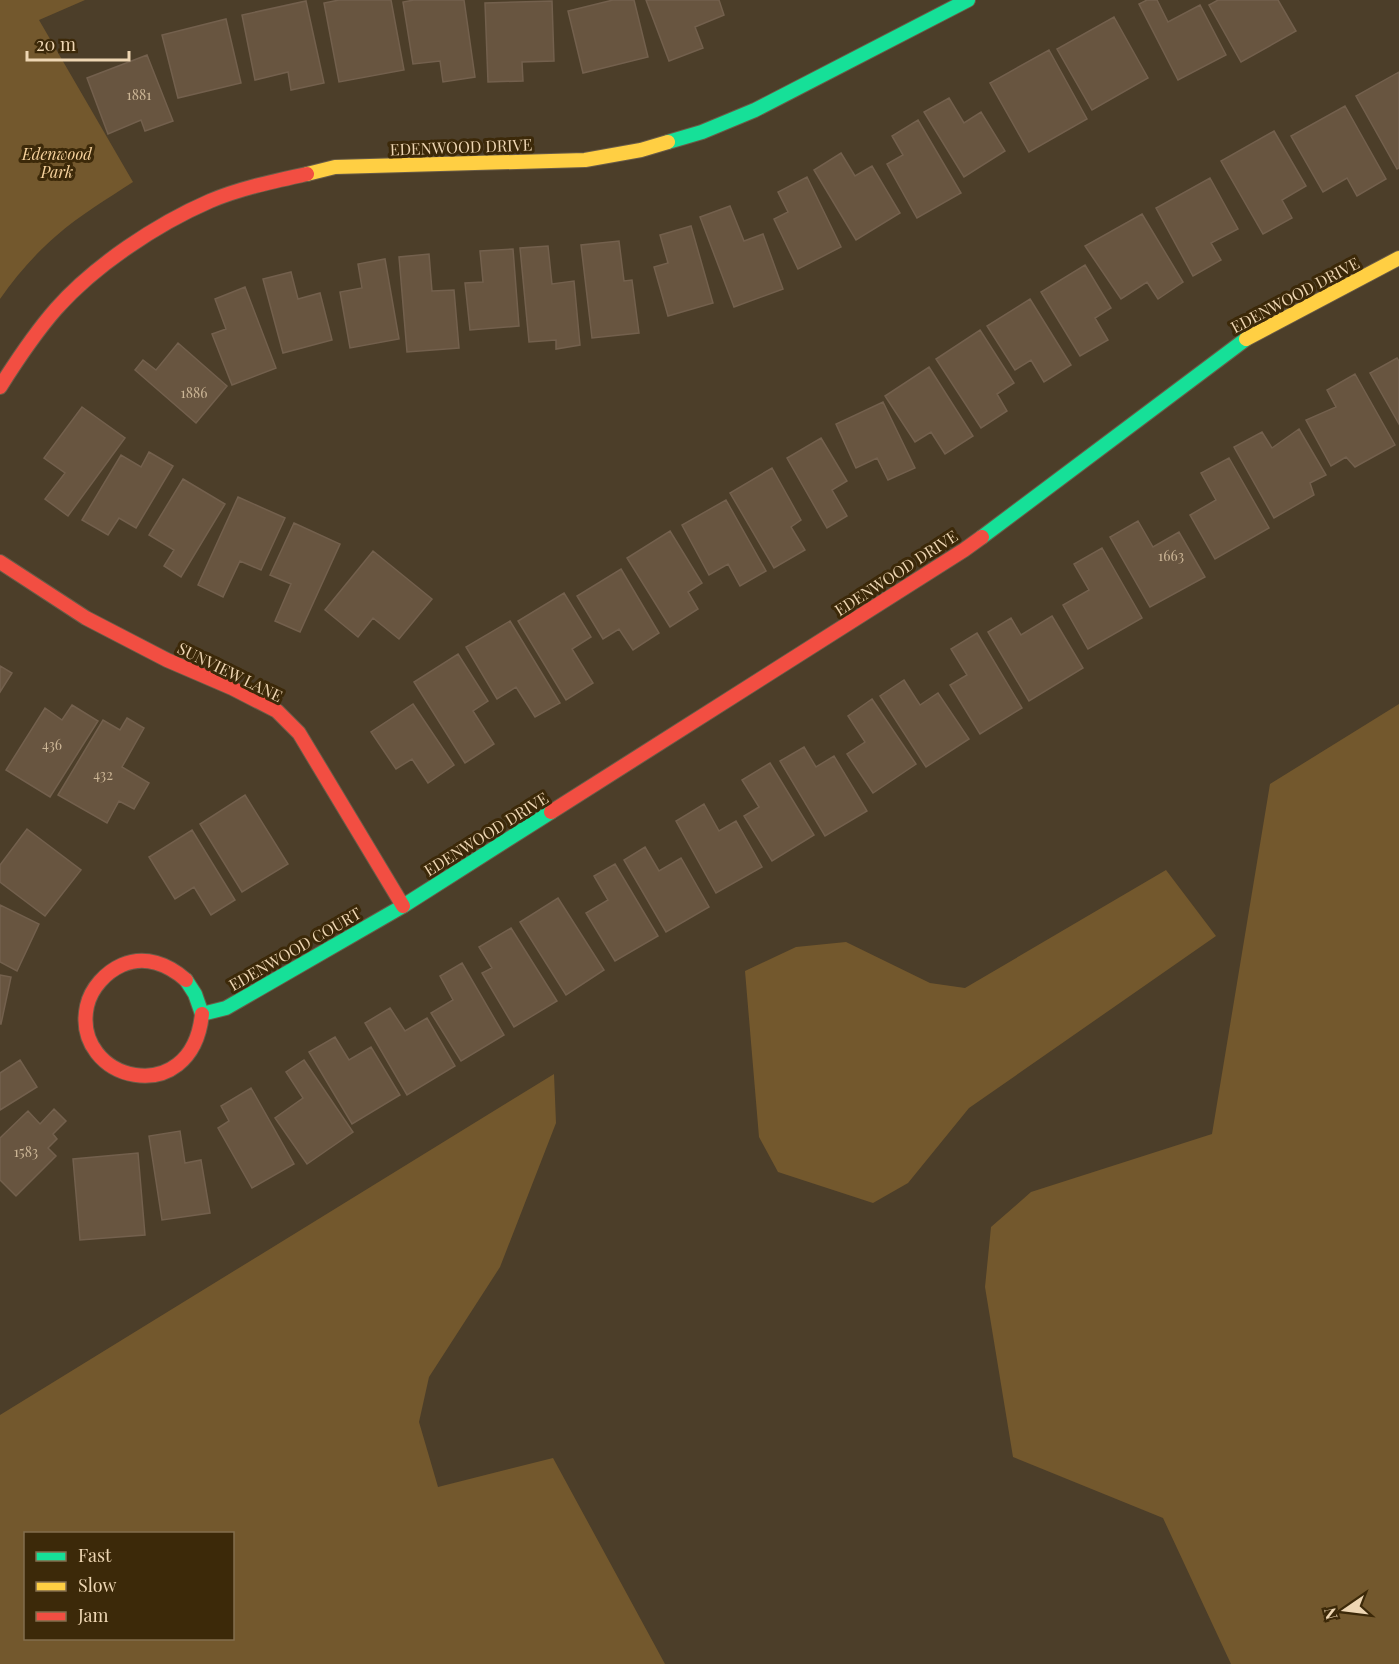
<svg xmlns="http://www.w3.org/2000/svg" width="1399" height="1664" viewBox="0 0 1399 1664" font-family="'Playfair Display',serif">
  <rect width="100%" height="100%" fill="#4c3e29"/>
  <!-- green -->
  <path fill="#73582d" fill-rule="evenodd" d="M0,0H85L39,20L133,182C107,199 80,215 56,236C35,254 16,276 0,299Z
    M1399,704V1664H1231L1163,1518L1013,1457L985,1287L991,1227L1031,1192L1212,1134L1270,784Z
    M1166,870L1216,936L969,1108L908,1183L873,1203L778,1172L759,1137L745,971L796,947L846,942L930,983L965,988Z
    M554,1074L556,1123L500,1267L429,1377L419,1422L438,1487L553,1458L665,1664H0V1415ZM26,1534H232V1638H26Z"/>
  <!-- building -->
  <path fill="#685540" stroke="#73604d" stroke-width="1.5" d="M339,0H391L404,70L339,82L324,3Z
    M414,0H464L475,77L443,82L440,61L413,64L403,2Z
    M613,0H634L648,57L583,73L568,11Z
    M646,0H719L724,15L695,27L703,48L669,61Z
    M1147,0H1157L1168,22L1200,5L1226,55L1178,80L1139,4Z
    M1218,0H1278L1296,31L1241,62L1209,5Z
    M306,1L324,83L291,90L288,72L255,80L242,15Z
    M552,1L554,61L522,62L523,81L488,82L485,3Z
    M1114,17L1148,78L1092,110L1057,49Z
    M226,19L241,83L178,98L162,35Z
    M1049,50L1087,119L1029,152L990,83Z
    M147,55L173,121L145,131L141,120L108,134L87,78Z
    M1399,72V168L1397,169L1356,96Z
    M949,98L964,123L981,112L1005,151L964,177L924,112Z
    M1345,106L1386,179L1357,196L1347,178L1323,192L1291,136Z
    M918,120L961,193L917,218L887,164L903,155L892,136Z
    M1274,131L1306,186L1282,200L1292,218L1263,234L1221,161Z
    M841,153L855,176L872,166L900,213L856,240L814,170Z
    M807,177L841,247L798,269L774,219L788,212L778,192Z
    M1210,178L1238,229L1211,243L1221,260L1193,276L1156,208Z
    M730,206L744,241L763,234L783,289L734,307L700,217Z
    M1142,214L1183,282L1158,299L1147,282L1121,299L1085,246Z
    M691,226L713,303L668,316L654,267L668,263L660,235Z
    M619,241L624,281L632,280L639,333L592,338L581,245Z
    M548,246L552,284L574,281L580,345L556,349V340L529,342L520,248Z
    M513,249L519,326L470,330L465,283L483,282L480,251Z
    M429,254L432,291L454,290L459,348L407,352L399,257Z
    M385,259L399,339L350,348L340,292L362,288L358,264Z
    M1085,265L1111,308L1095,318L1108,340L1080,356L1041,292Z
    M291,272L298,299L320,293L332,340L283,353L263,279Z
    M245,287L276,368L232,385L212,334L226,329L215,299Z
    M1030,299L1071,365L1044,382L1031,360L1015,370L987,326Z
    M980,330L1014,383L997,394L1007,411L981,428L936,359Z
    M178,343L227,386L196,423L135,370L143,360L156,370Z
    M1397,358L1399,361V424L1370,373Z
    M929,367L973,436L945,454L931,432L915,442L885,396Z
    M1355,374L1395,445L1355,467L1346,457L1331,466L1306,420L1336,407L1327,390Z
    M883,402L915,468L888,480L877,458L856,468L836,424Z
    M82,407L125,438L68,516L45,499L65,473L44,458Z
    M1299,429L1326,475L1310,483L1314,495L1274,518L1234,447L1262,432L1272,448Z
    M821,438L847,481L832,490L847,516L827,528L787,458Z
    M149,452L173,466L136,528L119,518L108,535L82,520L121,455L141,467Z
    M1229,458L1269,528L1215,559L1190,515L1216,500L1201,473Z
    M772,468L801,520L791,527L805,550L774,568L730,493Z
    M183,479L225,504L181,577L164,566L174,550L149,535Z
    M238,497L285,518L261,570L240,561L223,597L198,585Z
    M726,500L766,571L740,586L728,564L709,575L682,525Z
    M1138,521L1153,547L1179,532L1205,577L1150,607L1110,537Z
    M294,523L340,544L300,632L275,621L291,584L270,575Z
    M670,531L702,583L688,592L698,609L670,627L627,558Z
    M1102,548L1142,618L1088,649L1063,605L1089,590L1074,564Z
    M373,551L432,599L399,639L373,618L358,637L325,610Z
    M621,569L659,633L633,650L619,629L603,639L577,596Z
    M564,593L591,637L572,649L593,683L566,700L518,621Z
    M1052,616L1083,668L1029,701L988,632L1011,618L1021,635Z
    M510,621L560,703L535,717L516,687L497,699L466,647Z
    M977,633L1022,708L980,734L950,685L967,675L951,649Z
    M458,654L488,701L473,711L494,744L465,763L414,682Z
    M0,666L12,673L0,692Z
    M904,680L920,705L938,693L969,739L926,767L880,696Z
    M872,699L916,764L873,793L847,754L865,742L848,716Z
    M413,704L454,765L428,783L412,759L396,769L371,732Z
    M72,705L98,721L50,797L6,770L45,708L62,720Z
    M127,718L144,728L122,767L149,783L134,809L119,801L107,823L58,795L103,720L120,730Z
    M804,747L816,767L834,756L867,811L825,836L780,761Z
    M770,763L814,835L772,861L744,816L759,807L742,780Z
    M245,795L288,864L242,892L200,824Z
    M704,804L719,831L736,821L762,867L716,893L676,821Z
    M27,829L81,870L45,916L0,882V865Z
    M192,830L235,900L211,915L194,887L175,899L149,857Z
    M645,847L659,871L681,858L709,907L666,932L624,860Z
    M615,864L658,936L615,961L586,913L608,900L594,876Z
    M558,898L604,970L566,995L520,922Z
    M0,905L39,924L17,971L0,962Z
    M511,928L557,1001L514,1027L482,973L492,968L479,947Z
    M462,963L504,1035L461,1061L431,1013L453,1000L440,976Z
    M0,975L11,977L1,1024H0Z
    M390,1008L405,1031L427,1018L455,1066L407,1095L365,1023Z
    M335,1037L349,1060L371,1047L400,1095L352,1124L309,1052Z
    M20,1060L37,1087L0,1110V1073Z
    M304,1060L353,1132L307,1164L275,1118L303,1098L286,1072Z
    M251,1088L294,1164L252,1188L218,1128L229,1121L221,1106Z
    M54,1109L66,1121L53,1134L57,1139L48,1148L56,1156L16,1196L0,1180V1138L28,1111L40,1124Z
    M180,1131L185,1163L201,1160L210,1213L162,1220L149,1136Z
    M138,1153L145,1235L80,1240L73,1159Z"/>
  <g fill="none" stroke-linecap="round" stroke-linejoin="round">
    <defs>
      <path id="fast" d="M668,142L702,132L755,110L968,0
        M982,537L1246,339
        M186,980L195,994L202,1014L226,1008L403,906L551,812"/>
      <path id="slow" d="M307,174L335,167L585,160L641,150L668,142
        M1246,339L1399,258"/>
      <path id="jam" d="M0,387C17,360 35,333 56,309C95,265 157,224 210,201C241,188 275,181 307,174
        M0,562L86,618L167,660L232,688L277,711L299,733L403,906
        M551,812L964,550L982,537
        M186,980C168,964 145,955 122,965C106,972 91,988 87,1006C71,1081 192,1112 202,1014"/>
    </defs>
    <!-- fast casing -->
    <use href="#fast" stroke="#6a5c47" stroke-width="16"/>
    <!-- slow casing -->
    <use href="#slow" stroke="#6a5c47" stroke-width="16"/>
    <!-- jam casing -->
    <use href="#jam" stroke="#6a5c47" stroke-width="16"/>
    <!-- fast -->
    <use href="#fast" stroke="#16e098" stroke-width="14"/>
    <!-- slow -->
    <use href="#slow" stroke="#ffcf43" stroke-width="14"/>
    <!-- jam -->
    <use href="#jam" stroke="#f24e42" stroke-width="14"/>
  </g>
  <g text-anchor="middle" stroke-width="6" stroke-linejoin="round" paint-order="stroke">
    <!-- number labels -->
    <g font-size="14" fill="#ccb696">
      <text x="139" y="100">1881</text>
      <text x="194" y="398">1886</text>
      <text x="1171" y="561">1663</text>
      <text x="52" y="750">436</text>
      <text x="103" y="780">432</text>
      <text x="26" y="1157">1583</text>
    </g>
    <!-- street labels -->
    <g font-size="16" fill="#eed6b3" stroke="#3c2909">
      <text transform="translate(461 147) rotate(-2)" y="6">EDENWOOD DRIVE</text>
      <text transform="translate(1295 295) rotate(-28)" y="6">EDENWOOD DRIVE</text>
      <text transform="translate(896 573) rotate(-33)" y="6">EDENWOOD DRIVE</text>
      <text transform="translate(230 672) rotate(26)" y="6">SUNVIEW LANE</text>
      <text transform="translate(486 834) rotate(-32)" y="6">EDENWOOD DRIVE</text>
      <text transform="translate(295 949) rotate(-30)" y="6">EDENWOOD COURT</text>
    </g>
    <!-- park labels -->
    <g font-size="16" font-style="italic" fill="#f8d39d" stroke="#3c2909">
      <text x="57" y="160">Edenwood<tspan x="57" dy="18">Park</tspan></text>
    </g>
  </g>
  <!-- legend -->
  <rect x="24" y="1532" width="210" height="108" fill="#3c2909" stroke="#836e4d" stroke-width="1.5"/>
  <rect x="36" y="1552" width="30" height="9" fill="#16e098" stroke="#836e4d" stroke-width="1.5"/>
  <text x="78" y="1562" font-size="18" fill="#eed6b3">Fast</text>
  <rect x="36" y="1582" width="30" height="9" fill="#ffcf43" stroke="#836e4d" stroke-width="1.5"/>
  <text x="78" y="1592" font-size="18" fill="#eed6b3">Slow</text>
  <rect x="36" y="1612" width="30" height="9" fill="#f24e42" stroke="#836e4d" stroke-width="1.5"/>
  <text x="78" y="1622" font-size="18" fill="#eed6b3">Jam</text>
  <!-- north arrow -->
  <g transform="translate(1345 1610) rotate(256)" stroke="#3c2909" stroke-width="4.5" paint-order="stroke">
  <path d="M0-4.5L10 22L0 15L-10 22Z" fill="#eed6b3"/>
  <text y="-9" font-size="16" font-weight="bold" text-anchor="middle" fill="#eed6b3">N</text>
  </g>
  <!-- scale -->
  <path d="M27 51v9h102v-9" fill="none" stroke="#eed6b3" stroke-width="3"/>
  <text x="36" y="51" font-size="18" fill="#eed6b3" stroke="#3c2909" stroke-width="4.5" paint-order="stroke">20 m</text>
</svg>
